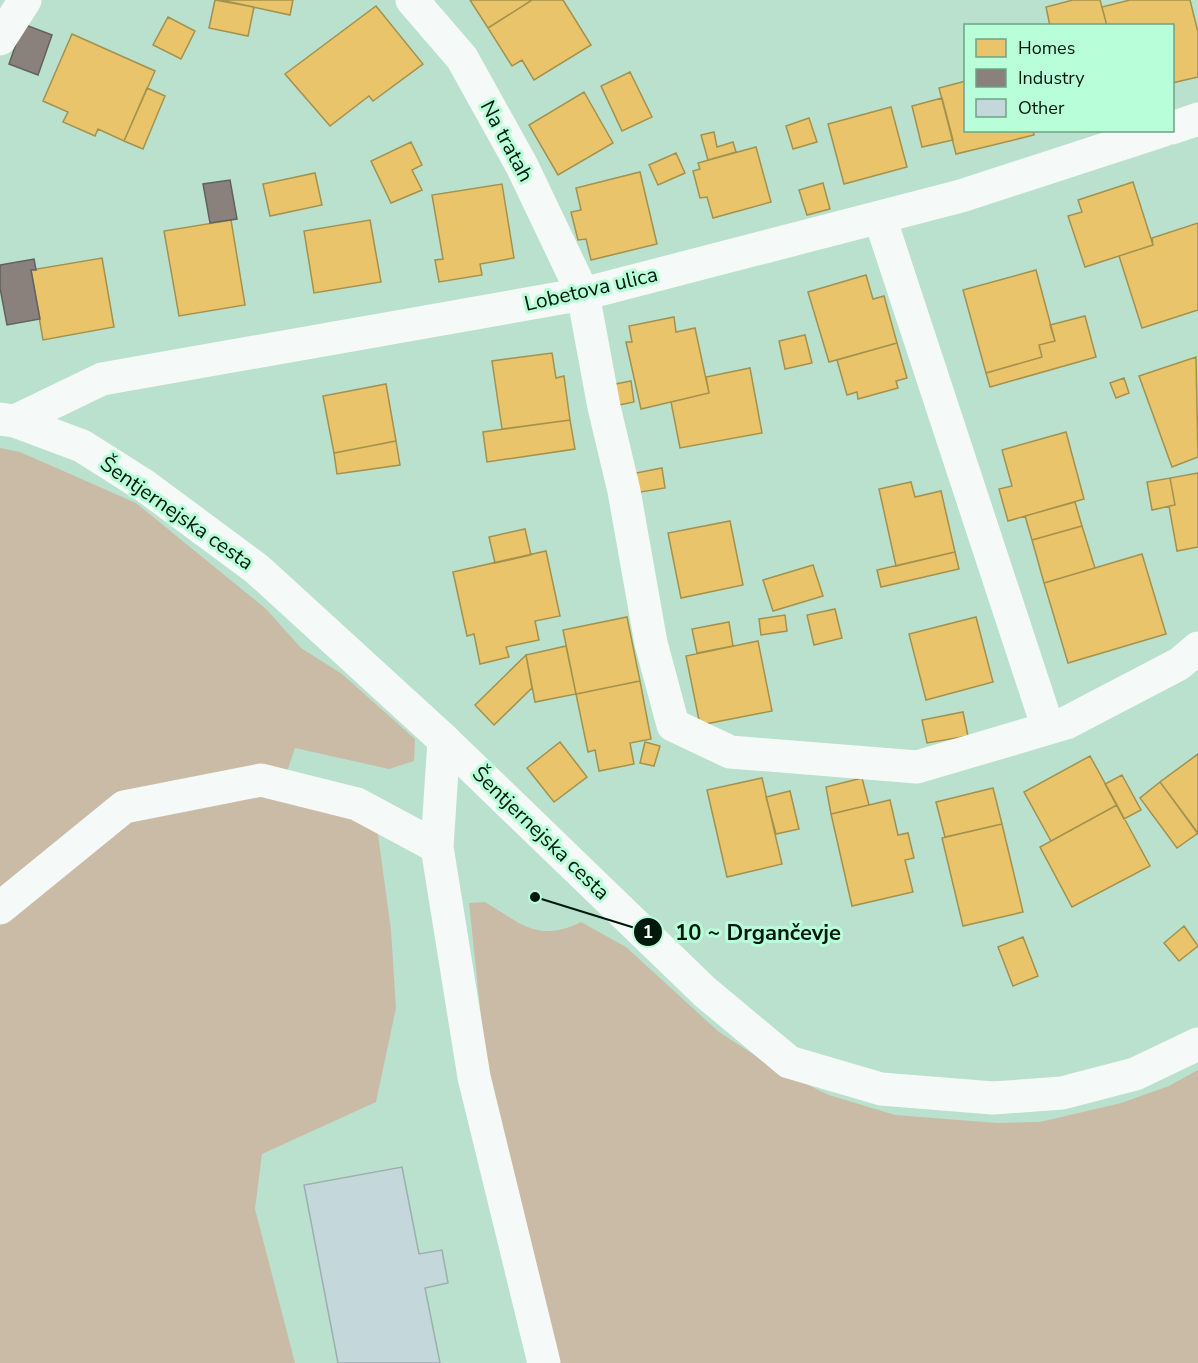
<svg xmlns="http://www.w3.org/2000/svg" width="1198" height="1363" viewBox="0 0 1198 1363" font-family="'Nunito Sans',sans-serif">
  <rect width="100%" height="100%" fill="#bae1cd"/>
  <!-- green -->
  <path fill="#cabba6" d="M0,448L20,452L136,503L266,609L301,648L342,674L415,739L414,761L389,769L295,748L281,789L376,820L391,930L396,1008L376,1102L262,1154L255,1209L295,1363H0Z
    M485,902C522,924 538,943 581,922L626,947L719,1032L779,1071L829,1095L895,1115L997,1123L1040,1122L1121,1103L1169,1086L1198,1070V1363H553L531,1282L484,1045L469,903Z"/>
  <!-- homes -->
  <path fill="#e9c46a" stroke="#a3914e" stroke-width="1.5" d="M215,0L254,7L248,36L209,28Z
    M221,0H293L290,15Z
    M470,0H532L488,28Z
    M532,0H563L591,45L534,80L522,60L512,66L488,28Z
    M1073,0H1100L1107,26H1050L1046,7Z
    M1130,0H1190L1198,32V77L1172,83V26H1107L1102,7Z
    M376,6L423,64L373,101L369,96L330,126L285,74Z
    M168,17L195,31L181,59L153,45Z
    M72,34L155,71L124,141L98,129L95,136L63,122L68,112L43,101Z
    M630,72L652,117L622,131L601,86Z
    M966,81V130H1033L1034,135L956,154L939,88Z
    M147,88L165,96L143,149L124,141Z
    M584,92L613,143L558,175L529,125Z
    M942,98L953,140L922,147L912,106Z
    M891,107L907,167L844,184L828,124Z
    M809,118L817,142L793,149L786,126Z
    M714,132L717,147L733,142L736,152L708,160L701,135Z
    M411,142L422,165L412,170L422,190L391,203L371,161Z
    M756,147L771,202L713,218L707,197L700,198L693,171L700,169L698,163Z
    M676,153L685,173L658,185L649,165Z
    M640,172L657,244L591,260L586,239L578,240L571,212L581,210L576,188Z
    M315,173L322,205L270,216L263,184Z
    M1133,182L1153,245L1085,267L1068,216L1082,212L1078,200Z
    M823,183L830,209L807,215L799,190Z
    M502,184L514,258L480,264L482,275L439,282L435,260L443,259L432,195Z
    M231,220L245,305L179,316L164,231Z
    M370,220L381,282L314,293L304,231Z
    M1198,223V310L1142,328L1119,256L1153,245L1152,238Z
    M102,258L114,327L43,340L31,270Z
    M1036,270L1055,341L1039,345L1042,357L986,373L963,290Z
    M866,275L873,299L884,296L897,343L829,362L808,292Z
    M1085,316L1096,357L990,387L986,373L1042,357L1039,345L1055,341L1050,325Z
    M674,317L676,332L695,328L709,393L641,409L626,342H632L629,326Z
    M805,335L812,363L785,369L779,341Z
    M897,343L907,378L896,381L898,388L858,399L857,392L847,395L837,360Z
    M552,353L556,378L564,376L570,420L502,429L492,361Z
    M1196,357L1198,457L1172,467L1139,376Z
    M750,368L762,433L680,448L671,402L709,393L706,377Z
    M1124,378L1129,393L1116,398L1110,383Z
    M631,381L634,402L614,406L610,385Z
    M386,384L396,441L334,453L323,396Z
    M570,420L575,449L487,462L483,432Z
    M1066,432L1084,499L1008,521L999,489L1012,486L1002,450Z
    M396,441L400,465L337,474L334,453Z
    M662,468L665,488L635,493L631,474Z
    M1198,473V547L1177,551L1169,506L1175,505L1170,478Z
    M1170,478L1175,505L1152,510L1147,482Z
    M911,482L915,497L941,491L955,552L896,566L879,489Z
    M1075,502L1082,526L1032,540L1025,516Z
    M730,521L743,585L681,598L668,533Z
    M1082,526L1095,568L1044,583L1032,540Z
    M525,529L531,555L495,563L489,537Z
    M546,551L560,616L535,621L539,640L506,647L509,657L480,664L474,634L467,636L453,572Z
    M955,552L959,569L881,587L877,570Z
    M1142,554L1166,634L1068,663L1044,583Z
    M813,565L823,596L773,611L763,580Z
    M835,609L842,638L814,645L807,615Z
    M785,615L787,631L761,635L759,619Z
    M627,617L640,681L576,694L563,630Z
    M976,617L993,682L926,700L909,634Z
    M729,622L733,646L697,653L692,629Z
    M758,641L772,711L700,725L686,656Z
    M566,646L576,694L535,702L526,655Z
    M526,655L532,688L494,725L475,705Z
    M640,681L651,739L630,743L634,764L599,771L595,750L588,752L576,694Z
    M963,712L968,736L927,743L922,720Z
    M560,742L587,777L554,802L527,768Z
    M645,742L660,746L654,766L640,763Z
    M1198,754V834L1160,782Z
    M1090,756L1117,805L1051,841L1024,792Z
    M1122,775L1141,810L1124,819L1105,784Z
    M762,778L782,864L727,877L707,790Z
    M862,778L869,805L831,814L826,787Z
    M1160,782L1198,833L1177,848L1140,798Z
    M993,788L1002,824L945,837L936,802Z
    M790,791L799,829L776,834L766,797Z
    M890,800L898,835L908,833L914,858L905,860L913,892L852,906L831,814Z
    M1117,805L1150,866L1072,907L1040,847Z
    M1002,824L1023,912L963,926L942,838Z
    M1184,926L1198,946L1179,961L1164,943Z
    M1023,937L1038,976L1013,986L998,947Z"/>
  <!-- industry -->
  <path fill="#8a817c" stroke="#61625b" stroke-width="1.5" d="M23,24L52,35L38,75L9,64Z
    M230,180L237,219L210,223L203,184Z
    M34,259L36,270H31L40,319L7,325L0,288V265Z"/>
  <!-- building -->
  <path fill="#c4d7db" stroke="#9caeb0" stroke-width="1.5" d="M402,1167L419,1254L442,1250L448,1283L425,1288L440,1363H338L304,1185Z"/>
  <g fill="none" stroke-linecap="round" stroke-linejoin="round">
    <!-- minor -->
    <path stroke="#f5faf8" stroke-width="33" d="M412,0L462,58L522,166L583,294L604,407L624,491L651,643L673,725L730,752L917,767L1066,723L1179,664L1198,648
      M0,39L25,0
      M1172,128L1198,119
      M880,218L1048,728
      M15,421L102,379L583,294L961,196L1164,130
      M444,740L437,847L474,1077L544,1363
      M0,908L124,807L261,780L357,804L437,847"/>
    <!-- secondary -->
    <path stroke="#f5faf8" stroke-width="33" d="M0,419L15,421L82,446L145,486L257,569L444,740L705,992L789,1062L881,1089L993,1098L1062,1093L1135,1074L1198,1044"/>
  </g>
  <g text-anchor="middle" stroke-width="6" stroke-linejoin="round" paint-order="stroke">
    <!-- street labels -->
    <g font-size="21" fill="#00190d" stroke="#b8fed9">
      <text transform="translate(507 141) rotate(62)" y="7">Na tratah</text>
      <text transform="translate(591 289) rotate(-13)" y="7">Lobetova ulica</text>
      <text transform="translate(177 513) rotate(35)" y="7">Šentjernejska cesta</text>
      <text transform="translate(541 833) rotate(44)" y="7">Šentjernejska cesta</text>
    </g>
  </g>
  <!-- callouts -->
  <path fill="none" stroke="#00190d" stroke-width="2" d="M535 897L648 932"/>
  <g fill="#00190d" stroke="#b8fed9" stroke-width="2">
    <circle cx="535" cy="897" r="6"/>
    <circle cx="648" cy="932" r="15"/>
  </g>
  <g font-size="18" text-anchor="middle" font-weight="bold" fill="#fff">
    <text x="648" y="938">1</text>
  </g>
  <g font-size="22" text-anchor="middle" font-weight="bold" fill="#00190d" stroke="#b8fed9" stroke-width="6" stroke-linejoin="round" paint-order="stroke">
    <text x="758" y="940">10 ~ Drgančevje</text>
  </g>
  <!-- legend -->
  <rect x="964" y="24" width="210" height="108" fill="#b8fed9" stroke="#6ea287" stroke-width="1.5"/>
  <rect x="976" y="39" width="30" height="18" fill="#e9c46a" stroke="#6ea287" stroke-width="1.5"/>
  <text x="1018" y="54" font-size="18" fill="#00190d">Homes</text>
  <rect x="976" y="69" width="30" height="18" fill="#8a817c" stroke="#6ea287" stroke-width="1.5"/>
  <text x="1018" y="84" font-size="18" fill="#00190d">Industry</text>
  <rect x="976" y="99" width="30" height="18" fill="#c4d7db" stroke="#6ea287" stroke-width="1.5"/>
  <text x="1018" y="114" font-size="18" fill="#00190d">Other</text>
</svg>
